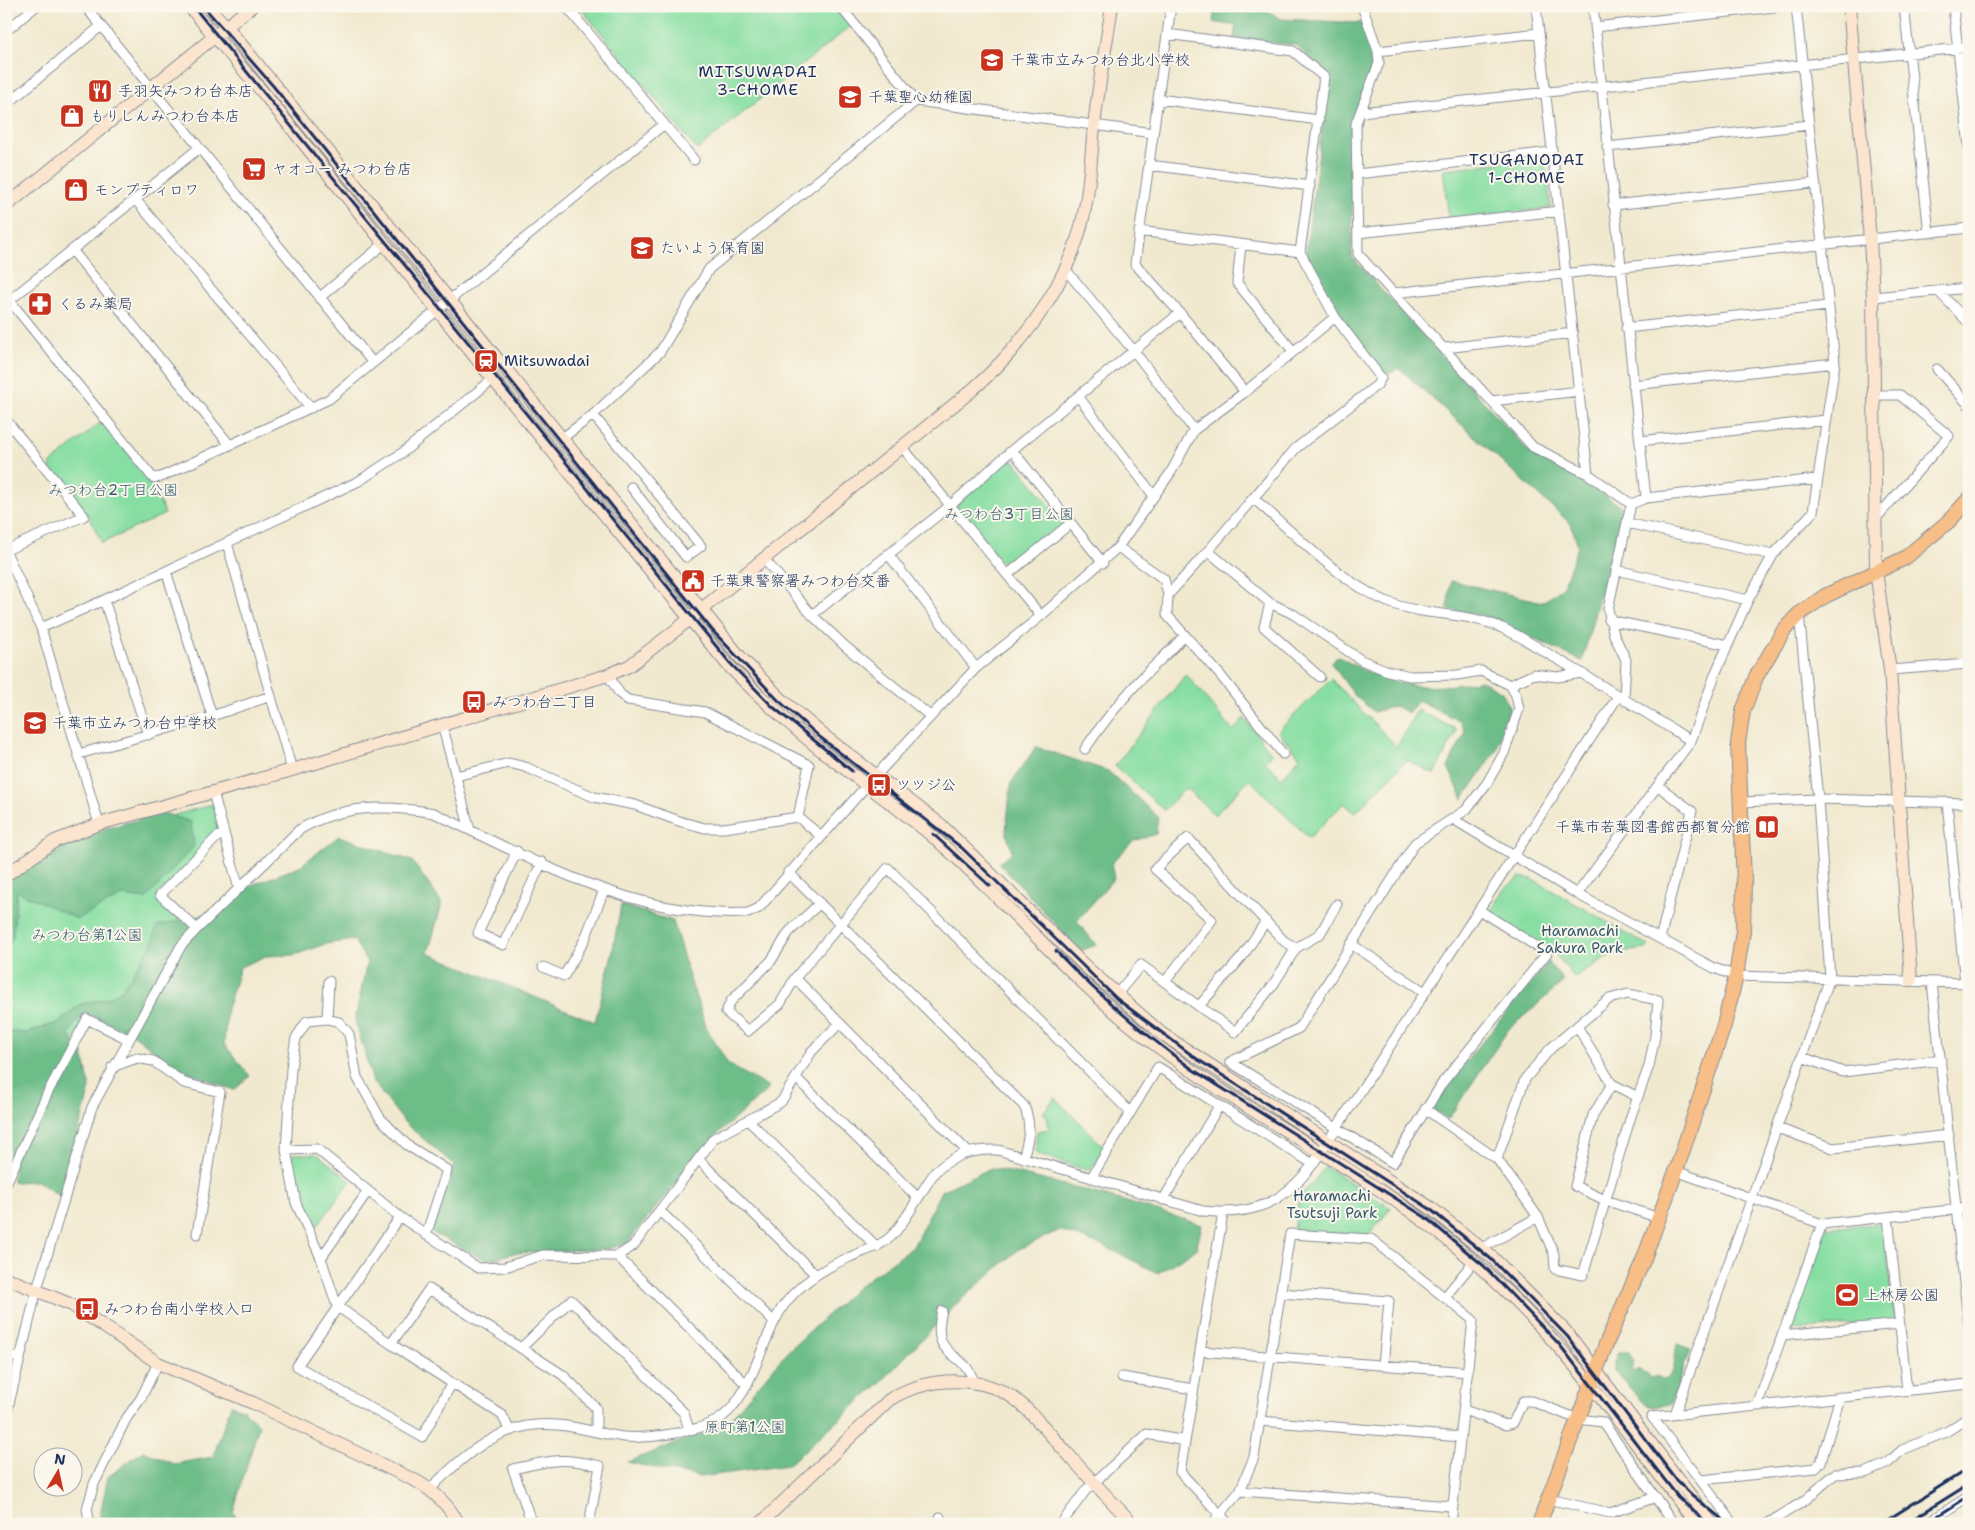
<svg xmlns="http://www.w3.org/2000/svg" width="1975" height="1530" viewBox="0 0 1975 1530" font-family="'Shantell Sans','Klee One',sans-serif">
  <rect width="100%" height="100%" fill="#fbf7ec"/>
  <filter id="ink" filterUnits="userSpaceOnUse"><feTurbulence type="fractalNoise" baseFrequency=".02" numOctaves="2"/><feDisplacementMap in="SourceGraphic" scale="10" xChannelSelector="R" yChannelSelector="G"/><feConvolveMatrix kernelMatrix="1 2 1 2 8 2 1 2 1" color-interpolation-filters="sRGB"/></filter>
  <filter id="wash" filterUnits="userSpaceOnUse"><feTurbulence type="fractalNoise" baseFrequency=".0096" numOctaves="4" result="noise"/><feDisplacementMap in="SourceGraphic" scale="20" xChannelSelector="R" yChannelSelector="G"/><feGaussianBlur stdDeviation="1.12" result="paint"/><feColorMatrix in="noise" values="0 0 0 0 0 0 0 0 0 0 0 0 0 0 0 0 0 1.4 0 .05"/><feComposite in="paint" operator="in"/></filter>
  <g filter="url(#wash)">
    <rect width="100%" height="100%" fill="#f1e9cf"/>
    <!-- green -->
    <path fill="#87dea2" stroke="#518680" d="M579,6H838L853,24L697,150Z
      M1545,158L1551,208L1449,219L1443,169Z
      M100,423L104,424L149,478L165,514L102,543L89,517L50,469L51,463Z
      M1005,459L1014,461L1063,522L1062,528L1011,568H1006L955,507Z
      M1186,674L1233,731L1244,718L1272,754L1265,762L1282,778L1300,757L1278,731L1331,679L1397,747L1417,710L1457,730L1434,774L1407,760L1355,813L1344,803L1309,838L1249,779L1215,815L1186,788L1164,810L1115,766Z
      M213,804L221,831L156,896L191,930L178,945L126,1036L87,1015L6,1173V895L87,841Z
      M1520,877L1532,879L1649,946L1646,949L1613,953L1575,978L1556,955L1494,915L1492,909L1503,890Z
      M1055,1098L1105,1148L1091,1169L1087,1170L1038,1154L1035,1150L1037,1131L1049,1129L1047,1116L1043,1113Z
      M293,1154H317L351,1181L314,1230L298,1201L290,1157Z
      M1325,1166L1391,1208L1368,1236L1294,1230L1299,1196L1313,1183Z
      M1884,1223L1895,1322L1790,1330L1826,1228Z"/>
    <!-- forest -->
    <path fill="#6dbd88" stroke="#447673" d="M1215,6H1261L1280,19L1361,23L1374,62L1352,122V257L1533,456L1583,480L1623,508L1582,661L1485,616L1447,609L1451,581L1543,602L1563,587L1578,546L1571,524L1399,368L1385,376L1362,349L1339,315L1306,252L1329,75L1295,45L1234,38L1236,26L1213,22Z
      M1337,656C1388,685 1423,694 1481,680L1502,692L1510,709L1496,751L1463,799L1448,767L1465,733L1461,722L1418,700L1409,713L1395,706L1374,712L1355,696L1331,663Z
      M1036,747L1108,771L1158,817L1156,834L1133,841L1111,864L1114,878L1077,921L1096,945L1080,951L999,863L1012,852L1006,831L1011,783Z
      M163,813L191,822L194,846L146,899L122,896L77,919L17,891L13,936L6,950V885L17,872L74,837Z
      M339,836L412,861L442,903L428,953L595,1022L612,954L621,905L673,921L691,983L707,1029L728,1064L769,1088L710,1141L627,1243L608,1249L514,1253L487,1261L431,1232L454,1165L405,1123L373,1082L355,1020L367,962L354,940L325,944L295,955L266,956L240,967L227,1009L224,1044L250,1076L234,1090L175,1067L129,1031L85,1011L68,1034L83,1054L90,1088L61,1197L37,1181L13,1182L14,1149L6,1150V1031L26,1033L57,1023L81,1004L104,999L121,991L152,944L157,926L201,916L254,884L299,867Z
      M1548,962L1564,981L1508,1030L1448,1119L1431,1108L1446,1086Z
      M991,1168C1063,1183 1133,1203 1202,1225L1196,1249L1158,1273L1108,1248L1060,1230L1019,1249L955,1305L882,1381L788,1465L700,1477L627,1462L726,1424L786,1353L861,1284L913,1247L941,1191Z
      M1677,1344L1690,1349L1671,1404L1652,1407L1644,1403L1614,1371V1362L1618,1352H1628L1634,1361L1631,1369L1634,1372L1638,1369L1652,1378L1656,1376L1665,1380C1677,1372 1674,1356 1677,1344Z
      M231,1405L243,1409L259,1425L233,1512L240,1524H98L108,1477L143,1451L174,1464L213,1457Z"/>
  </g>
  <g filter="url(#ink)">
    <g fill="none" stroke-linecap="round" stroke-linejoin="round">
      <defs>
        <path id="street" d="M85,6L373,363
          M566,6L694,160
          M840,6L916,101L1153,133
          M1171,6L1135,264L1180,313L1245,392
          M1362,6L1378,51L1379,63L1356,123L1358,254L1533,447L1588,474L1631,504L1646,498L1817,479
          M1536,6L1588,474
          M1593,6L1646,498
          M1904,6L1929,233
          M1953,6L1969,146
          M1595,27L1783,6
          M6,31L36,6
          M1378,51L1539,33
          M1158,99L1319,120
          M6,105L101,26
          M1361,112L1969,47
          M1607,147L1809,125
          M1149,165L1310,186
          M1357,174L1552,152
          M135,199L311,408
          M1613,205L1815,183
          M1139,231L1300,252
          M1358,233L1559,211
          M1241,245L1237,283L1293,351
          M72,250L229,444
          M1065,269L1134,351L1194,430
          M1939,292L1969,323
          M1394,293L1969,228
          M6,296L153,478L161,477L329,399L663,125
          M1873,297L1969,288
          M319,298L385,243
          M6,303L198,149
          M1626,328L1828,306
          M1445,348L1573,333
          M1937,369L1969,405
          M1633,385L1835,363
          M1874,395H1900L1949,436L1877,517
          M1078,396L1154,496
          M1491,401L1580,391
          M593,415L701,546L686,557L631,487
          M6,420L84,516L6,550
          M561,439L593,415L660,352L709,269L916,101
          M1640,441L1826,420
          M903,448L1041,616
          M1012,450L1103,563
          M1253,498C1292,531 1341,583 1388,602C1425,617 1466,611 1502,628C1519,635 1535,646 1552,656C1599,683 1645,712 1691,741
          M1627,523L1773,555
          M227,543L292,770
          M1118,547L1171,472L1194,430L1245,392L1335,317
          M1208,551L1270,603L1293,614L1361,660L1388,671L1410,676L1457,675L1481,671L1510,685
          M6,552L41,628L99,824
          M888,554L976,668
          M764,559L812,615L846,647L930,716
          M1616,570L1748,600
          M166,571L212,716
          M1007,575L1071,523
          M1168,595L1167,615L1221,676L1283,754
          M1270,603L1264,627L1320,677
          M812,615L951,505L1012,450L1180,313
          M1609,620L1728,645
          M41,628L104,600
          M1890,670L1969,664
          M608,675L620,694L628,700L705,712L809,765L798,817
          M1624,698L1626,660L1614,635L1608,609L1631,504
          M442,724L470,830
          M148,735L104,600L359,481L402,453L493,379
          M1085,749C1101,725 1119,703 1138,682C1153,666 1170,652 1185,635
          M79,754L212,716L271,696
          M456,776L509,763L525,767L594,797L635,805L682,822L705,828H724L798,817L821,836
          M1658,786L1692,811L1660,939
          M213,792L239,889
          M1739,802L1818,799L1969,803
          M1947,802L1965,983
          M1453,819L1577,894L1714,968L1736,976L1969,983
          M517,851L478,933L503,945L542,862
          M788,872L1024,1106C1032,1125 1029,1138 1023,1158
          M1577,894L1691,741L1716,672L1748,600L1773,555L1813,512L1835,363L1796,6
          M820,903L789,932L771,961L731,1001L726,1012L748,1031L780,1004L795,978L888,868L1130,1112
          M1479,910L1547,953L1443,1082L1393,1163L1230,1062L1299,1028L1415,843L1466,810L1487,783L1504,753L1519,709L1516,695L1510,685L1534,674L1557,677L1582,673
          M197,929L160,895L217,837L224,834
          M1351,944L1425,992
          M543,967L564,976L585,939L604,890
          M795,978L967,1151
          M1165,982L1212,920L1155,869L1188,838L1284,941L1296,948
          M1932,982L1969,1329
          M1116,995L1141,965L1235,1032L1273,985L1296,948L1320,934L1337,904
          M1199,1006L1242,957L1266,921
          M327,1019L329,981
          M840,1023L812,1051L781,1102L748,1120L877,1247
          M1577,1026L1612,1084L1638,1097
          M1802,1057L1843,1072L1941,1060
          M112,1067L137,1058L153,1061L184,1083L220,1092L197,1234
          M796,1078L917,1197
          M1612,1084L1593,1115L1575,1186L1605,1200L1659,1218
          M1425,1109L1497,1159L1538,1217L1554,1254L1555,1269L1583,1275L1631,1116L1649,1066L1655,1036L1658,1000L1628,994L1609,999L1550,1049L1525,1079L1497,1159
          M1777,1128L1833,1148L1949,1135
          M286,1150L296,1203L321,1258
          M698,1159L815,1274
          M1676,1171L1822,1224L1969,1208
          M1091,1178L1158,1067L1313,1164
          M6,1184L48,1092L87,1019L128,1039
          M368,1191L321,1258L337,1306L391,1344L502,1415L510,1431
          M1163,1200L1219,1106
          M660,1211L774,1322
          M1223,1213L1180,1472L1229,1524
          M400,1217L297,1366L422,1437L452,1383
          M1888,1217L1907,1390
          M426,1235L447,1170L407,1145L380,1118L357,1077L349,1034L339,1022L327,1019L307,1021L296,1038L291,1068L286,1150L317,1149L400,1217L478,1268L505,1267L543,1255L617,1256L633,1246L714,1138L748,1120
          M1482,1248L1538,1217
          M617,1256L746,1384
          M1280,1293L1389,1301L1383,1366
          M1445,1297L1474,1261
          M942,1311C929,1361 965,1348 974,1383
          M1782,1335L1900,1324
          M391,1344L429,1289L563,1375L596,1408V1430
          M521,1348L571,1300L684,1413L689,1430
          M1200,1351L1468,1372
          M6,1355L20,1358
          M1122,1377L1193,1389
          M1757,1406L1822,1224
          M1464,1410L1506,1425L1513,1423L1523,1401H1531L1578,1419L1603,1422L1674,1524
          M1675,1414L1830,978L1818,799L1799,614
          M6,1416L37,1289L92,1107L181,946L197,929L299,830C342,804 386,805 434,813C532,859 635,919 748,913L759,908L867,785L976,668L1041,616L1118,547L1164,579L1168,595L1208,551L1296,448L1377,385L1381,378L1335,317L1300,252L1324,77L1293,51L1167,34
          M1652,1417L1969,1384
          M1652,1417L1734,1524
          M1260,1421L1461,1437
          M1701,1480L1816,1468L1821,1462L1840,1397
          M430,1489C457,1462 488,1433 527,1426C561,1420 591,1433 624,1437C648,1439 695,1432 716,1421C752,1401 761,1337 784,1305C801,1282 824,1268 850,1257C863,1251 877,1248 888,1239C902,1229 923,1188 935,1172C955,1154 973,1149 998,1150L1203,1211C1252,1216 1283,1204 1313,1164L1619,695
          M1240,1491L1453,1506
          M1548,1499L1610,1513L1656,1497
          M90,1524L87,1509L94,1484L126,1419L141,1398L158,1363
          M532,1524L513,1469C551,1460 562,1457 600,1466L589,1524
          M939,1524L940,1517
          M1061,1524L1086,1490L1147,1434L1185,1441
          M1212,1524L1240,1491L1254,1457L1290,1234L1371,1239L1473,1320L1451,1524
          M1767,1524L1804,1501L1835,1474L1865,1473L1888,1463L1902,1450L1946,1432L1966,1419L1969,1420
          M1926,1524L1969,1496"/>
        <path id="secondary" d="M189,6L265,95L493,379L728,665C756,693 784,720 815,745C862,784 914,817 958,859C1023,920 1082,989 1153,1043C1249,1115 1359,1167 1452,1243C1550,1322 1622,1424 1696,1524
          M207,6L227,27L740,657L780,698L823,735L940,824L1085,966L1162,1034L1431,1208L1493,1258L1568,1334L1712,1524
          M1849,6L1870,239L1873,297L1876,571L1890,670L1911,980
          M6,206L252,6
          M6,875L55,841L99,824L292,770L608,675L629,666L676,630L971,391C1016,352 1056,300 1076,243C1089,206 1090,166 1094,127C1098,87 1106,46 1112,6
          M6,1278L72,1305L158,1363L253,1403L418,1482C435,1492 449,1506 459,1524
          M760,1524L889,1400C927,1376 986,1373 1021,1404C1038,1419 1053,1438 1068,1454C1089,1478 1111,1501 1133,1524"/>
        <path id="primary" d="M1539,1524L1606,1344L1643,1261L1676,1171L1724,1025L1736,976L1743,931L1744,881L1738,743L1743,711L1756,677L1784,630L1799,614L1825,596L1905,558L1949,521L1969,499"/>
      </defs>
      <!-- street casing -->
      <use href="#street" stroke="#868c96" stroke-width="11"/>
      <!-- secondary casing -->
      <use href="#secondary" stroke="#868c96" stroke-width="14"/>
      <!-- primary casing -->
      <use href="#primary" stroke="#868c96" stroke-width="16"/>
      <!-- street -->
      <use href="#street" stroke="#fff" stroke-width="9"/>
      <!-- secondary -->
      <use href="#secondary" stroke="#fce5cf" stroke-width="12"/>
      <!-- primary -->
      <use href="#primary" stroke="#f7be87" stroke-width="14"/>
      <!-- rail -->
      <path stroke="#1b2f5e" stroke-width="3" d="M193,6L730,663L773,707L852,771
        M203,6L274,87L712,630L778,700L821,738L962,848L1117,999L1197,1059L1430,1209L1491,1259L1567,1336L1674,1477L1692,1495L1728,1524
        M933,834L990,886
        M1056,951C1098,995 1143,1033 1192,1069L1425,1217L1484,1266L1559,1344L1678,1497L1708,1524
        M1881,1524L1969,1468
        M1905,1524L1969,1484
        M1925,1524L1969,1496"/>
    </g>
  </g>
  <!-- icons -->
  <defs>
    <symbol id="school-square" viewBox="-11 -11 22 22"><rect x="-9" y="-9" width="18" height="18" rx="4" fill="#c8321e" stroke="#fbf7ec"/><path d="M0-5L7-2L0 1L-7-2ZM-4 1L0 2.5L4 1V4Q0 6-4 4Z" fill="#fff"/></symbol>
    <symbol id="restaurant-square" viewBox="-11 -11 22 22"><rect x="-9" y="-9" width="18" height="18" rx="4" fill="#c8321e" stroke="#fbf7ec"/><path d="M-5-6h1v4h1v-4h1v4h1v-4h1v5L-1.5 .5V6h-2V.5L-5-1ZM5-6V6H3V1.5H1.5Q1.5-4 5-6Z" fill="#fff"/></symbol>
    <symbol id="shop-square" viewBox="-11 -11 22 22"><rect x="-9" y="-9" width="18" height="18" rx="4" fill="#c8321e" stroke="#fbf7ec"/><path d="M-5-2.5h2.3a2.7 3.5 0 0 1 5.4 0H5L5.5 6h-11ZM-1.5-2.5h3a1.5 2.3 0 0 0-3 0Z" fill="#fff"/></symbol>
    <symbol id="supermarket-square" viewBox="-11 -11 22 22"><rect x="-9" y="-9" width="18" height="18" rx="4" fill="#c8321e" stroke="#fbf7ec"/><path d="M-6-5.5h2.5l.6 2H6L4.5 2H-2.5L-4.4-4H-6ZM-1.5 3.2a1.3 1.3 0 1 0 .1 0ZM3 3.2a1.3 1.3 0 1 0 .1 0Z" fill="#fff"/></symbol>
    <symbol id="pharmacy-square" viewBox="-11 -11 22 22"><rect x="-9" y="-9" width="18" height="18" rx="4" fill="#c8321e" stroke="#fbf7ec"/><path d="M-2-6h4v4h4v4h-4v4h-4v-4h-4v-4h4Z" fill="#fff"/></symbol>
    <symbol id="station-square" viewBox="-11 -11 22 22"><rect x="-9" y="-9" width="18" height="18" rx="4" fill="#c8321e" stroke="#fbf7ec"/><path d="M-3-6H3Q5-6 5-4V2Q5 4 3 4L4.5 6H3L1.5 4h-3L-3 6H-4.5L-3 4Q-5 4-5 2V-4Q-5-6-3-6ZM-3.5-4v3h7v-3ZM-3.5 1v1.5H-2V1ZM2 1v1.5H3.5V1Z" fill="#fff"/></symbol>
    <symbol id="civic-square" viewBox="-11 -11 22 22"><rect x="-9" y="-9" width="18" height="18" rx="4" fill="#c8321e" stroke="#fbf7ec"/><path d="M-.6-6.5H3V-4.5H.6V-3L4-1V1h2V6H-6V1h2V-1L-.6-3ZM-1.2 2.5V6h2.4V2.5Z" fill="#fff"/></symbol>
    <symbol id="bus-square" viewBox="-11 -11 22 22"><rect x="-9" y="-9" width="18" height="18" rx="4" fill="#c8321e" stroke="#fbf7ec"/><path d="M-5-6H5V4H4V6H2V4H-2V6H-4V4H-5ZM-3.5-4V0h7V-4ZM-3.5 1.2v1.5H-2V1.2ZM2 1.2v1.5H3.5V1.2Z" fill="#fff"/></symbol>
    <symbol id="library-square" viewBox="-11 -11 22 22"><rect x="-9" y="-9" width="18" height="18" rx="4" fill="#c8321e" stroke="#fbf7ec"/><path d="M-6-4Q-3-5.5-.7-3.5V5Q-3 3-6 4ZM6-4Q3-5.5 .7-3.5V5Q3 3 6 4Z" fill="#fff"/></symbol>
    <symbol id="stadium-square" viewBox="-11 -11 22 22"><rect x="-9" y="-9" width="18" height="18" rx="4" fill="#c8321e" stroke="#fbf7ec"/><path d="M0-5a6.5 5 0 1 0 0 10a6.5 5 0 1 0 0-10ZM-3.5-1.8h7v3.6h-7Z" fill="#fff"/></symbol>
  </defs>
  <g fill-rule="evenodd">
    <use href="#school-square" x="978" y="46" width="28" height="28"/>
    <use href="#restaurant-square" x="86" y="77" width="28" height="28"/>
    <use href="#school-square" x="836" y="83" width="28" height="28"/>
    <use href="#shop-square" x="58" y="102" width="28" height="28"/>
    <use href="#supermarket-square" x="240" y="155" width="28" height="28"/>
    <use href="#shop-square" x="62" y="176" width="28" height="28"/>
    <use href="#school-square" x="628" y="234" width="28" height="28"/>
    <use href="#pharmacy-square" x="26" y="290" width="28" height="28"/>
    <use href="#station-square" x="472" y="347" width="28" height="28"/>
    <use href="#civic-square" x="679" y="567" width="28" height="28"/>
    <use href="#bus-square" x="460" y="688" width="28" height="28"/>
    <use href="#school-square" x="21" y="709" width="28" height="28"/>
    <use href="#bus-square" x="865" y="771" width="28" height="28"/>
    <use href="#library-square" x="1753" y="813" width="28" height="28"/>
    <use href="#stadium-square" x="1833" y="1281" width="28" height="28"/>
    <use href="#bus-square" x="73" y="1295" width="28" height="28"/>
  </g>
  <g text-anchor="middle" stroke-width="4" stroke-linejoin="round" paint-order="stroke">
    <!-- poi labels -->
    <g font-size="15" fill="#1b2f5e" stroke="#fbf7ec" text-anchor="start">
      <text x="1010" y="65">千葉市立みつわ台北小学校</text>
      <text x="118" y="96">手羽矢みつわ台本店</text>
      <text x="868" y="102">千葉聖心幼稚園</text>
      <text x="90" y="121">もりしんみつわ台本店</text>
      <text x="272" y="174">ヤオコー みつわ台店</text>
      <text x="94" y="195">モンプティロワ</text>
      <text x="660" y="253">たいよう保育園</text>
      <text x="58" y="309">くるみ薬局</text>
      <text x="504" y="366">Mitsuwadai</text>
      <text x="710" y="586">千葉東警察署みつわ台交番</text>
      <text x="492" y="707">みつわ台二丁目</text>
      <text x="52" y="728">千葉市立みつわ台中学校</text>
      <text x="896" y="790">ツツジ公</text>
      <text x="1750" y="832" text-anchor="end">千葉市若葉図書館西都賀分館</text>
      <text x="1864" y="1300">上林房公園</text>
      <text x="104" y="1314">みつわ台南小学校入口</text>
    </g>
    <!-- park labels -->
    <g font-size="15" fill="#365b6f" stroke="#fbf7ec">
      <text x="113" y="495">みつわ台2丁目公園</text>
      <text x="1009" y="519">みつわ台3丁目公園</text>
      <text x="1580" y="936">Haramachi<tspan x="1580" dy="17">Sakura Park</tspan></text>
      <text x="87" y="940">みつわ台第1公園</text>
      <text x="1332" y="1201">Haramachi<tspan x="1332" dy="17">Tsutsuji Park</tspan></text>
      <text x="745" y="1432">原町第1公園</text>
    </g>
    <!-- neighbourhood labels -->
    <g font-size="16" letter-spacing="1" fill="#1b2f5e" stroke="#fbf7ec">
      <text x="758" y="77">MITSUWADAI<tspan x="758" dy="18">3-CHOME</tspan></text>
      <text x="1527" y="165">TSUGANODAI<tspan x="1527" dy="18">1-CHOME</tspan></text>
    </g>
  </g>
  <!-- margin -->
  <rect width="1975" height="1530" fill="none" stroke="#fbf7ec" stroke-width="25"/>
  <!-- north arrow -->
  <g transform="translate(58 1472) rotate(9)"><circle r="24" fill="#fbf7ec" stroke="#a1a7b3"/>
  <path d="M0-4L9 19L0 12L-9 19Z" fill="#c8321e"/>
  <text y="-8" font-size="14" font-weight="bold" text-anchor="middle" fill="#1b2f5e">N</text>
  </g>
</svg>
